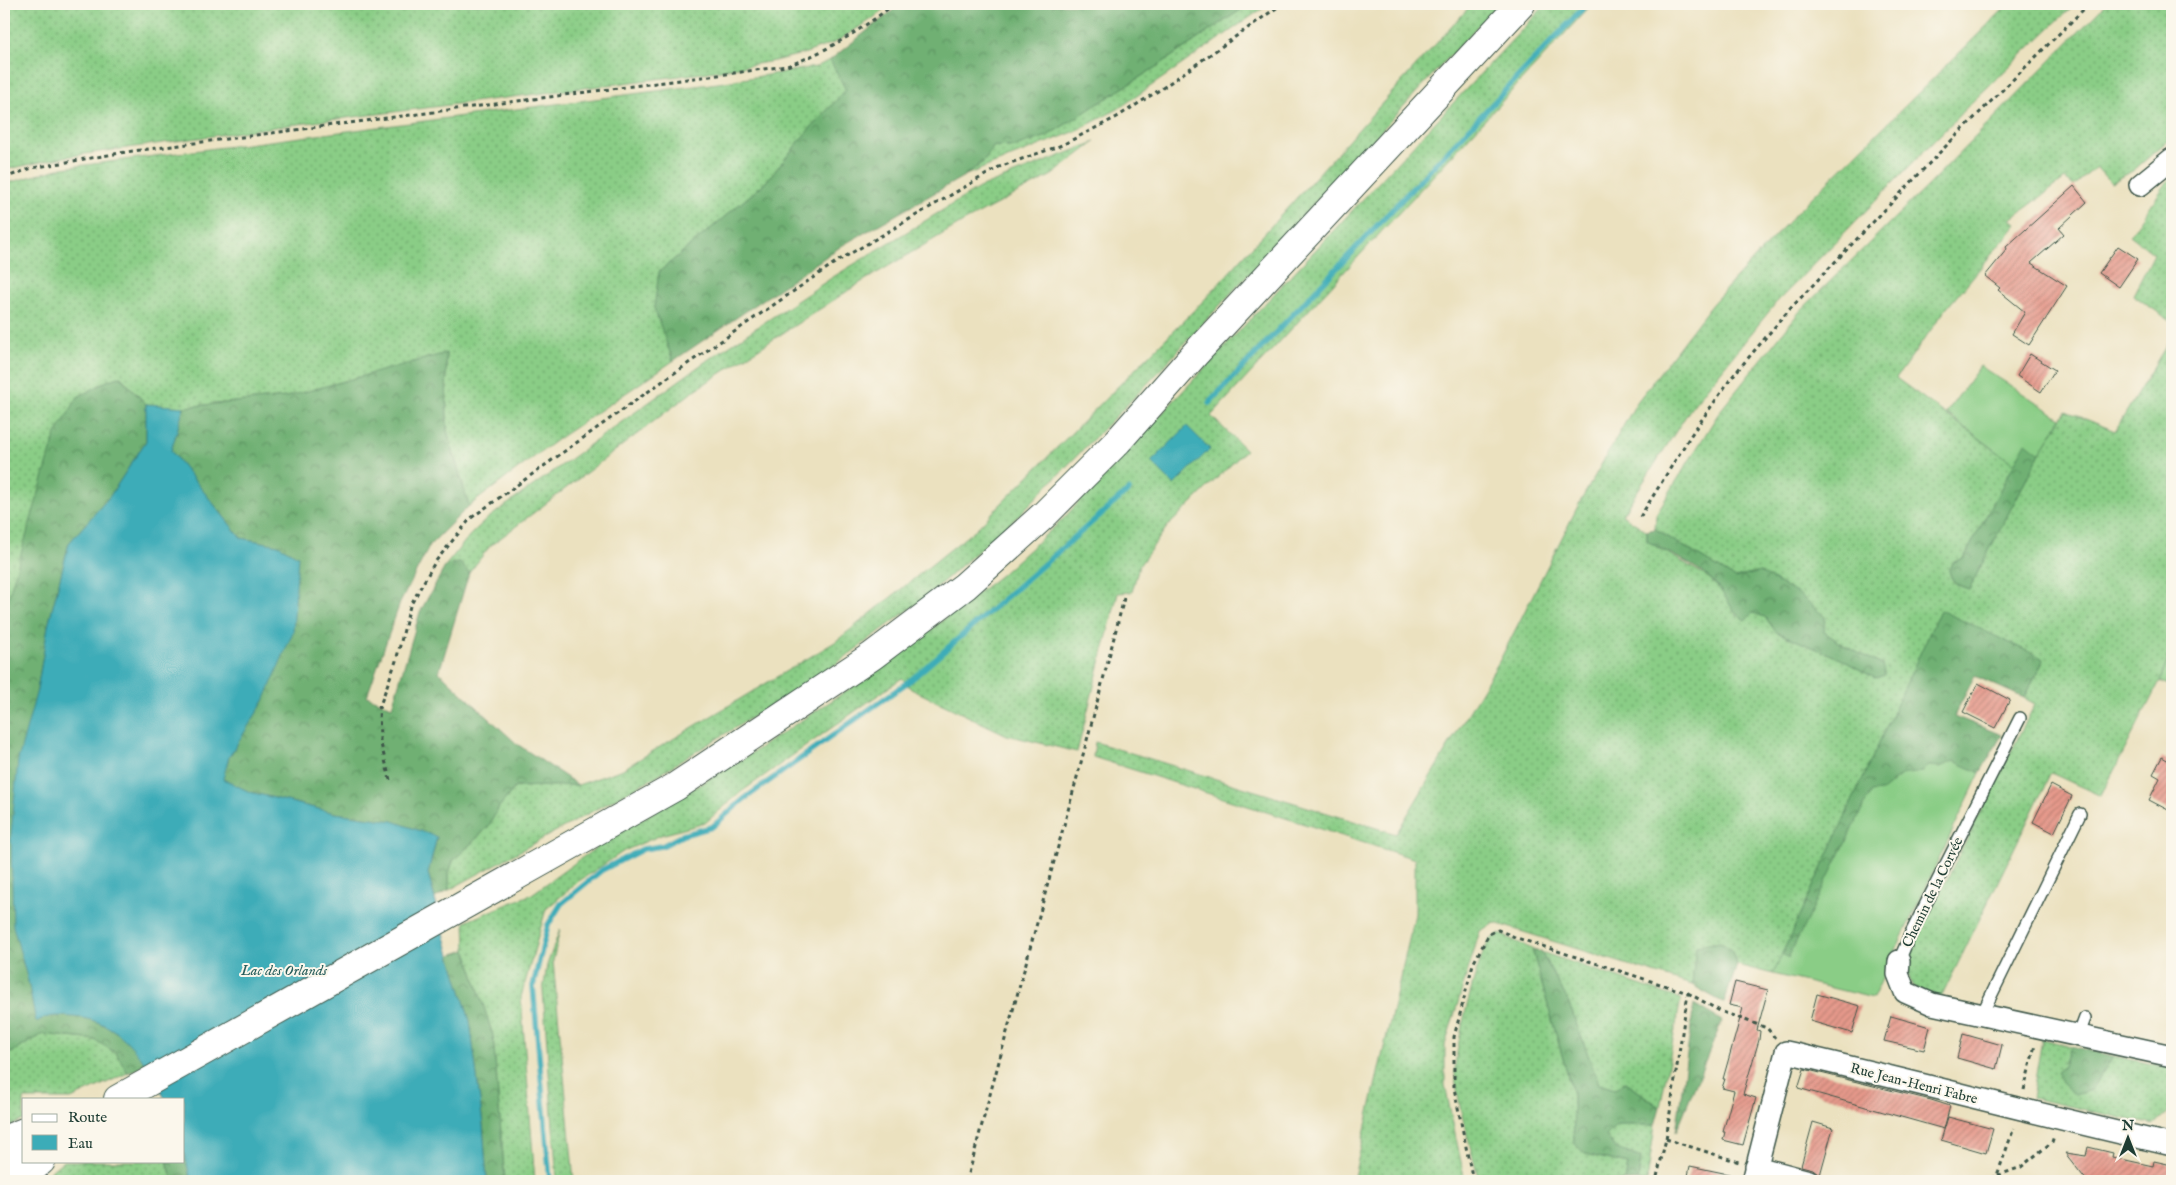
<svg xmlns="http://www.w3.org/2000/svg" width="2176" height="1185" viewBox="0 0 2176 1185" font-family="'IM FELL English',serif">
  <defs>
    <pattern id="grass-dots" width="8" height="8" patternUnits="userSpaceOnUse" patternTransform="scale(1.25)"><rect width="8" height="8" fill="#8acd86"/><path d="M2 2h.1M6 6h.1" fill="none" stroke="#70a86e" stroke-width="1.8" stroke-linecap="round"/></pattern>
    <pattern id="forest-crowns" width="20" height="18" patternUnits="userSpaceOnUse" patternTransform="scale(1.25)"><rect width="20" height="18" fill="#6fb073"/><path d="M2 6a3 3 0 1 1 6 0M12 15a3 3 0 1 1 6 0" fill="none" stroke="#5b905f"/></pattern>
    <pattern id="building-hatch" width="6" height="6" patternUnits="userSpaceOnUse" patternTransform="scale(1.25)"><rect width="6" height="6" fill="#e6998b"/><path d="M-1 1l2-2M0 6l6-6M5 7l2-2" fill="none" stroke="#ba7e72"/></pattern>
  </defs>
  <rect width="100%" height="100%" fill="#fbf7ec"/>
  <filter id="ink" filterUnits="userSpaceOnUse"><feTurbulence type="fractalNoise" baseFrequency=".02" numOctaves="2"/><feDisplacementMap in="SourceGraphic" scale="10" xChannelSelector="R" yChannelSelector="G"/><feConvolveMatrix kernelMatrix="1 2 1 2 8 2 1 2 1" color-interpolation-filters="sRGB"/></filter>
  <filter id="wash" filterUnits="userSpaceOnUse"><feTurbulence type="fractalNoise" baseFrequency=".0096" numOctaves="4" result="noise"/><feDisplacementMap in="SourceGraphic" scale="20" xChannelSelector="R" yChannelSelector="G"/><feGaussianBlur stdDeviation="1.12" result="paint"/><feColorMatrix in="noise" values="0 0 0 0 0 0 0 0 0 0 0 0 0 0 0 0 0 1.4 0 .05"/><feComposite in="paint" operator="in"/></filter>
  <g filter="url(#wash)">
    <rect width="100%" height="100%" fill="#ebe1bf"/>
    <!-- grass -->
    <path fill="url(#grass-dots)" stroke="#54855d" d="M4,4H890L872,19L836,42L806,53L774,61L703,73L282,126L64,157L4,170Z
      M1247,4H1269L1118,109L1076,131L966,175L984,161L994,146L1015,147L1047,136L1156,67L1248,5Z
      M1472,4H1498L1151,380L1016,518L922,600L821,675L653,778L449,890V873L453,861L488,827L499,807L515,787L578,785L623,769L835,642L976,529L1206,298Z
      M1546,4H1592L1211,416L1246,450L1167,527L1139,566L1132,592L1118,593L1077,752L1007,735L911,689L902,678L741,792L705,823L661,835L624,851L579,881L546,909L521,997L535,1181H505L493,1036L466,950L465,922L532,894L608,839L738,762L877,671L1001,575L1061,521Z
      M2009,4H2075L1973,101L1775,304L1691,408L1622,515L1647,531V541L1708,577L1721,589L1737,616L1753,613L1765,617L1777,632L1841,659L1875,678L1882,665L1845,646L1824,632L1760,572L1735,578L1655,529L1656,514L1720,411L1800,311L1930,183L2106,4H2172V137L2134,170L2111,183L2096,167L2074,186L2065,179L2011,219L2017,224L1946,309L1896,378L2014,464L1964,558L1952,563L1949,570C1952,583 1956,585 1969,589L2040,453L2066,411L2115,431L2172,336V649L2160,681L2101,796L2051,773L1940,1000C1911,988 1910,992 1907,959L2035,704L2024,698L2044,660L1940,611L1773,974L1737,965L1731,950L1696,947L1692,985L1495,923L1480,931L1445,1045V1085L1465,1181H1353L1415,914V859L1093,757L1095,742L1396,834L1500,660L1580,502L1637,402L1712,304L1800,209Z
      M830,60L846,90L806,133L766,182L659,272L667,342L673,361L558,439L469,506L447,431L446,354L286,397L184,407L146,404L121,377L109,380L78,397L4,612V184L62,168L718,83L816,67Z
      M1095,142L1052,175L963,222L860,283L695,390L490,546L469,573L460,563L446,565L470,535L487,519L709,359L833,277L979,188Z
      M2172,175V322L2133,295L2154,254L2130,235Z
      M560,929L553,961L574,1181H557L543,991L547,965Z
      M1500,934L1532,949L1573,1094L1574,1143L1585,1154L1628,1164L1625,1181H1479C1471,1147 1459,1112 1455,1076C1453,1054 1476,962 1488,943C1490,939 1495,936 1500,934Z
      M1541,952L1681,999L1660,1107L1625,1082L1615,1089L1599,1084L1567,999Z
      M43,1034L95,1040L116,1053L128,1073L71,1099H24V1120L4,1129V1057Z
      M2042,1039L2071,1046L2064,1066L2100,1077L2113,1056L2172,1068V1109L2154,1125L2032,1098Z
      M1617,1125H1655L1647,1181H1638L1641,1158L1615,1148L1606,1136Z
      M63,1161H167L173,1181H39Z"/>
    <!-- forest -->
    <path fill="url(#forest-crowns)" stroke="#477654" d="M901,4L1248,5L1156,67L1047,136L1015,147L994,146L984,161L966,175L843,245L673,361L654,308L659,272L766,182L806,133L846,90L830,60Z
      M446,353L447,431L469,506L430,545L400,603L367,696L392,707L420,612L446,565L460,563L469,573L439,672L517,744L578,785L515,787L499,807L488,827L453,861L449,873V890L435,898L428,873L437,837L393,821L335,813L250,792L222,779L229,757L264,701L278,545L241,538L171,451L184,407L286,397Z
      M120,377L146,404V441L110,496L69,543L48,626L37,690L28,981L36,1022C40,1020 46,1016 50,1015C88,1011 128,1031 146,1065L128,1073L116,1053L95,1040L43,1034L4,1057V612L56,434L78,397L109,380Z
      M2026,441L2040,453L1969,589C1957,585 1952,583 1949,570L1952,563L1964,558Z
      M1655,529L1735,578L1760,572L1800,595L1825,617L1824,632L1845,646L1882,665L1885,675L1875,678L1841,659L1776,632L1765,617L1753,613L1745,620C1731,613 1725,592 1711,579C1694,564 1666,552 1647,541V531Z
      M1940,610L2044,659L2024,698L1975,676L1954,716L2002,735L1980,773L1954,761L1940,767L1927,766L1923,772L1901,775L1882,791L1871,792L1788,958L1782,954Z
      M1720,942L1731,950L1737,965L1724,1003L1692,985L1696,946Z
      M1532,949L1541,952L1567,999L1599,1084L1615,1089L1625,1082L1660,1107L1655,1125H1617L1606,1136L1615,1148L1641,1158L1638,1181H1625L1628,1164L1585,1154L1574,1143L1573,1094Z
      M466,950L493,1036L505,1181H487L483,1125L470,1021L450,955Z
      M1694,1004L1722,1021L1676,1132Z
      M2071,1046L2113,1056L2091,1090L2075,1095L2062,1083L2056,1072L2064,1066Z
      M184,1152L191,1181H173L167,1161H184Z"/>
    <!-- garden -->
    <path fill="#8acd86" stroke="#54855d" d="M1980,366L2061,418L2040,453L2026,442L2014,464L1946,413Z
      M2172,649V687L2160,681Z
      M1954,761L1980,773L1873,998L1773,974L1782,954L1788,958L1871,792L1882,791L1901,775L1923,772L1927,766L1940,767Z"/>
    <!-- water -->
    <path fill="#3cacb8" stroke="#2e7476" d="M146,404L184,407L171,451L241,538L278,545L298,556L293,632L264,701L229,757L223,779L250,792L335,813L393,821L437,837L428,873L450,955L470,1021L483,1125L487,1181H191L184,1152V1099H165C144,1060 123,1020 73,1017C57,1016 51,1014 36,1022L28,981L13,926L11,835L18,760L37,690L48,626L69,543L110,496L146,441Z
      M1187,426L1210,449L1174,485L1151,462Z"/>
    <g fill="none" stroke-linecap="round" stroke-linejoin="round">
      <!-- stream -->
      <path stroke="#3cacb8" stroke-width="5.5" d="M1209,403L1587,4
        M550,1181L533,986L548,925L561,904L602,870L643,849L662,846L683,835L712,827L744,799L912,679L1129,490"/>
    </g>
    <g id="blocks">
      <!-- building -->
      <path fill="url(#building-hatch)" d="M2074,186L2087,202L2059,228L2064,234L2031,263L2067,286L2029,345L2012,334L2025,312L1998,290L2000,288L1985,276L2007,249L2006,247Z
        M2118,246L2138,259L2119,287L2099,273Z
        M2030,354L2055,370L2041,392L2017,376Z
        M1978,683L2010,700L1995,728L1963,712Z
        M2172,755V812L2149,800L2160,778L2153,774L2162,757L2169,761Z
        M2051,785L2072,796L2054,833L2033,822Z
        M1735,982L1768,990L1757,1030L1760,1031L1759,1040L1743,1094L1756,1098L1743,1145L1723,1140L1725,1132H1723L1734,1091L1722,1088L1725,1079H1723L1743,1008L1729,1005Z
        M1817,994L1860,1006L1852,1033L1810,1021Z
        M1891,1016L1930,1027L1924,1050L1884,1041Z
        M1963,1034L2002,1045L1996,1069L1957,1058Z
        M1804,1069L1931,1100L1950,1106L1944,1129L1798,1088Z
        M1948,1117L1993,1129L1986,1153L1941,1140Z
        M1813,1122L1833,1128L1820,1175L1813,1169L1801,1166Z
        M2088,1147L2113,1153L2112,1157L2153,1166L2154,1161L2172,1165V1181H2087L2065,1153L2086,1156Z
        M1690,1166L1733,1175L1732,1181H1687Z"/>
    </g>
  </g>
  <g filter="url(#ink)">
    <use href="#blocks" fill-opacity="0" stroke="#3e5649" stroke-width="1"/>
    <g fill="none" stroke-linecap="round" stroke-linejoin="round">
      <defs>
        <path id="service" d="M1899,961L1910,935L2020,718
          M1987,1016L1986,1006L2080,814
          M2078,1037L2085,1018"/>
        <path id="minor" d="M2140,185L2172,159
          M1899,961L1898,974L1905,992L1932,1004L2172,1056
          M1756,1167L1809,1181
          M1753,1181L1786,1052C1913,1081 2040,1115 2168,1144L2172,1142"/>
        <path id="primary" d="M118,1099L675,787L872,656L965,586L1044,515L1118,441L1195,354L1521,4
          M4,1140L24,1132
          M4,1165L24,1151
          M18,1181L41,1161"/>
      </defs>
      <!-- service casing -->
      <use href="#service" stroke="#3e5649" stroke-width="14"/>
      <!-- minor casing -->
      <use href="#minor" stroke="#3e5649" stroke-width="24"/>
      <!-- primary casing -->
      <use href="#primary" stroke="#3e5649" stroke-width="30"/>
      <!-- path -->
      <path stroke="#3e5649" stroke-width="3" stroke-dasharray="4 4" stroke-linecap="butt" d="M4,178L32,168L126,152L787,66C826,52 863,29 894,4
        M1640,517L1691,435L1732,377L1789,310L1942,150L2089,4
        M390,780L380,740L379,708L396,661L410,606L435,562L471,518L670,376L836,262L999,167L1062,145L1117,117L1161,89L1282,4
        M1688,993L1720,1011L1767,1028L1775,1038
        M2024,1090L2035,1045
        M1666,1139L1739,1162
        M967,1181C1018,986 1075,793 1124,598
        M1473,1181L1454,1088V1037L1473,964L1489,934L1498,930L1517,938L1688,993L1666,1139L1656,1181
        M1983,1181L2021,1167L2052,1142L2054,1136
        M1997,1181L1996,1178L2014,1128"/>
      <!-- service -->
      <use href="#service" stroke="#fff" stroke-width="11"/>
      <!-- minor -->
      <use href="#minor" stroke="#fff" stroke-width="21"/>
      <!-- primary -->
      <use href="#primary" stroke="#fff" stroke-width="28"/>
    </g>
  </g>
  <g text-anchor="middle" stroke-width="4" stroke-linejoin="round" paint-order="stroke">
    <!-- street labels -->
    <g font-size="14" fill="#1f3d34" stroke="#fbf7ec">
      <text transform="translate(1932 892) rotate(-64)" y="5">Chemin de la Corvée</text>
      <text transform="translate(1914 1083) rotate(14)" y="5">Rue Jean-Henri Fabre</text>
    </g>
    <!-- water labels -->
    <g font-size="15" font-style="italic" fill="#285e5c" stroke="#fbf7ec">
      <text x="284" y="975">Lac des Orlands</text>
    </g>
  </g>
  <!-- margin -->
  <rect width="2176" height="1185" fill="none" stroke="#fbf7ec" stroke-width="20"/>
  <!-- legend -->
  <rect x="22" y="1098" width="162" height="65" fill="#fbf7ec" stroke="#a3ada2"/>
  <rect x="32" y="1114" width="25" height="8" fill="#ffffff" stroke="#a3ada2"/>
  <text x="68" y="1122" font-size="15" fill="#1f3d34">Route</text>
  <rect x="32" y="1135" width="25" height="15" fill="#3cacb8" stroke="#a3ada2"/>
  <text x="68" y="1148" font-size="15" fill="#1f3d34">Eau</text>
  <!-- north arrow -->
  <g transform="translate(2128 1138)" stroke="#fbf7ec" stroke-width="4" paint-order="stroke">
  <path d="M0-4L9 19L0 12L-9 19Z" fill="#1f3d34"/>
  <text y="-8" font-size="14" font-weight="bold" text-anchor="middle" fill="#1f3d34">N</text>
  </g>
</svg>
